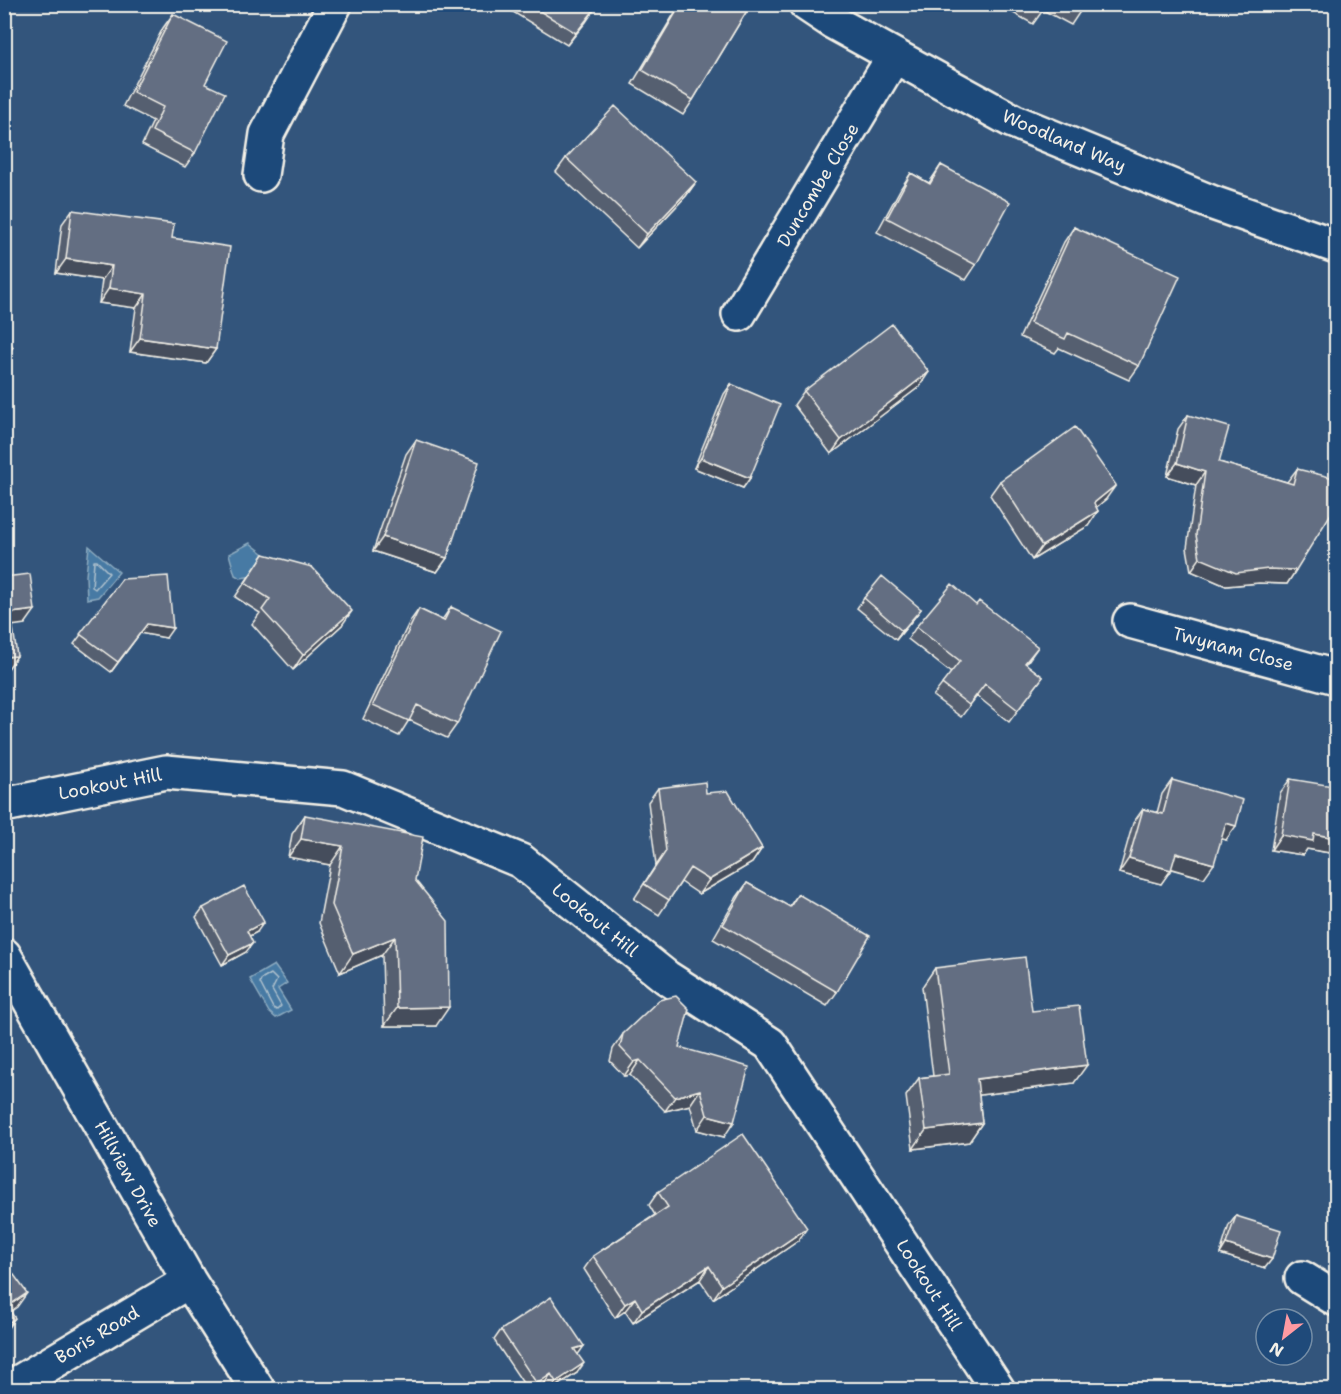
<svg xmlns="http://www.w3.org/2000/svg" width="1341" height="1394" viewBox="0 0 1341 1394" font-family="'Shantell Sans',sans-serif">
  <rect width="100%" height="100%" fill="#33557c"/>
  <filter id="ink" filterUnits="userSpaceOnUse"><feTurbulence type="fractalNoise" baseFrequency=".0167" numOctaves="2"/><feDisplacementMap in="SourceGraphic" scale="12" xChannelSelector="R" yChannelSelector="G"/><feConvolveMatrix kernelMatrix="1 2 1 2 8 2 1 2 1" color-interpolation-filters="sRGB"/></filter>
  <g filter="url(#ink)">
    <!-- water -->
    <path fill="#477aa4" stroke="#8caabf" stroke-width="1.5" d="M250,543L264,554L254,576L240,578L235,575L229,554Z
      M89,546L119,572L98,597L87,599L86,576Z
      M274,965L287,983L278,989L291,1010L276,1018L269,1012L250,979Z"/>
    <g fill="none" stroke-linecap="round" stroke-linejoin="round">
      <!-- shore -->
      <path stroke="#afc1cd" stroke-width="1.5" d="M94,561H97L109,573L95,589L92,587Z
        M271,974L277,980L272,990L281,1006L277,1010L273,1008L260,983L261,980Z"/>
      <defs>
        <path id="minor" d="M806,4L833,22L1013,121L1213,203L1336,246
          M261,175L267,134L335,4
          M739,314L894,56
          M1130,621L1336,677
          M4,805L166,772L343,788L521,861L666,977L770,1044L998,1390
          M4,955L189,1281L258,1390
          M1302,1278L1336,1299
          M6,1390L189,1281"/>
      </defs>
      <!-- minor casing -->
      <use href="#minor" stroke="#f4f1e8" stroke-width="38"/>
      <!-- minor -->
      <use href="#minor" stroke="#1f4a7a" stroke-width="33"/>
    </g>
    <!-- wall -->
    <path fill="#555f70" stroke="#f4f1e8" stroke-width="1.5" d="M500,4H584L594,10L567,45Z
      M680,4H751L693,100L683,115L632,84Z
      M997,4H1085L1071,25L1043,10L1033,24Z
      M173,14L205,84L195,153L185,167L142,145L153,121L123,106L163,28Z
      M566,158L696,182L686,196L637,248L556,172Z
      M941,165L976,265L966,280L877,232L901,188L911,173L929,183Z
      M72,210L172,238L216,349L206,363L130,352L136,308L99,303L102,280L56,273L62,224Z
      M1074,227L1139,366L1129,380L1059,348L1055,353L1020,337L1064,242Z
      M731,384L750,478L743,488L694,468L724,394Z
      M919,387L831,454L794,405L804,391Z
      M1188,415L1219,462L1287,482L1297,469L1296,570L1287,584L1259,583L1226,586L1191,571L1187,548L1196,485L1167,476L1178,429Z
      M416,440L447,558L437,572L373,551L406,454Z
      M1000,481L1106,499L1096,507L1098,511L1088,526L1032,560L990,495Z
      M264,554L342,625L293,670L252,624L260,613L235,597Z
      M122,579L166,638L140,633L111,672L74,644Z
      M864,598L921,609L914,618L896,640L857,608Z
      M976,605L1038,647L1026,664L1043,677L1009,722L977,696L961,717L933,696L951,673L908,639L916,627Z
      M451,607L457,724L447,738L409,720L399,736L363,719L409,623L419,609L442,620Z
      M1290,779L1336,793V854L1307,849L1303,855L1271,850L1280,793Z
      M1172,780L1226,840L1221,839L1204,878L1171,869L1161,884L1119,873L1133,823L1143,809L1157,813L1162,794Z
      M658,788L706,793L762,848L752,863L699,894L681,882L659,915L634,899L656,865L648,802Z
      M305,815L415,880L436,1026H384L382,955L340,973L319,923L330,865L288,857L292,834Z
      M747,883L789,907L798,894L837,992L827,1006L713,939L737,897Z
      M203,908L257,932L249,936L246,952L222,965L196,917Z
      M935,968L1032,1011L1074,1083L979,1095L982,1123L969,1142L913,1149L906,1096L919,1078L933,1076L922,987Z
      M623,1034L679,1047L724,1137L697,1130L690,1105L665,1111L630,1075L624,1076L610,1061L613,1049Z
      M658,1192L798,1241L713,1299L700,1280L633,1323L625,1311L615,1318L584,1269L593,1256L655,1215L649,1205Z
      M1236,1216L1272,1259L1265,1268L1220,1254L1229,1225Z
      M501,1330L578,1355L577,1373L552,1389H548L544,1384L536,1389H527L494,1340Z"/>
    <!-- shaded-wall -->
    <path fill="#454d5b" stroke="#f4f1e8" stroke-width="1.5" d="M594,10L586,22L567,45L576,33Z
      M696,182L686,196L637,248L647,234Z
      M66,259L112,266L102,280L56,273Z
      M109,288L146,294L136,308L99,303Z
      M140,338L216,349L206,363L130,352Z
      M13,347L4,359V353Z
      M929,372L919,387L831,454L841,440Z
      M701,458L750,478L743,488L694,468Z
      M1177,463L1205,472L1196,485L1167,476Z
      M1116,485L1106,499L1084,518L1094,503Z
      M1098,511L1088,526L1032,560L1042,546Z
      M383,537L447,558L437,572L373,551Z
      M1200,558L1268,569L1296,570L1287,584L1259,583L1226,586L1191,571Z
      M921,609L914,618L896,640L902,631Z
      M35,610L25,624L4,627L11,613Z
      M352,611L342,625L293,670L303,655Z
      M147,624L173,628L166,638L140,633L111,672Z
      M17,656L7,670H4V657Z
      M1226,823L1236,826L1226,840L1216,837Z
      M1314,834L1336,838V854L1307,849L1303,855L1271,850L1281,835Z
      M301,839L343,846L330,865L288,857Z
      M762,848L752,863L699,894L709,880Z
      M1176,853L1214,864L1204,878L1166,867Z
      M1129,858L1171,870L1161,884L1119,873Z
      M264,922L257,932L240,941L247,931Z
      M395,937L382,955L340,973L353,954Z
      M253,943L246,952L222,965L229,955Z
      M449,1007L436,1026H384L397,1008Z
      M640,1060L630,1075L624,1076L634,1062Z
      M1087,1065L1074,1083L964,1097L977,1079Z
      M700,1090L690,1105L665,1111L675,1097Z
      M707,1115L734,1122L724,1137L697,1130Z
      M982,1123L969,1142L913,1149L926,1130Z
      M807,1228L798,1241L713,1299L722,1286Z
      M1226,1244L1272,1259L1265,1268L1220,1254Z
      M709,1266L700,1280L633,1323L642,1310Z
      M27,1293L17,1307L4,1316L7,1307Z
      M635,1298L625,1311L615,1318L625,1304Z
      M15,1318L4,1333V1326Z
      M584,1346L577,1356L574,1349Z
      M584,1363L577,1373L552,1389H550L556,1382Z
      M551,1374L544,1384L536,1389H532L537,1384Z"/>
    <!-- building -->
    <path fill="#636e82" stroke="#f4f1e8" stroke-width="1.5" d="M528,4H584L594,10L576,33Z
      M681,4H751L693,100L642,70Z
      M1033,4H1046L1043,10Z
      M1070,4H1085L1081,11Z
      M173,14L227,41L205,84L225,93L195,153L152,131L163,107L133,92Z
      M615,106L696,182L647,234L566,158Z
      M941,165L1010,202L976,265L887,218L911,173L930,184Z
      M72,210L174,224L172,238L230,247L216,349L140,338L146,294L109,288L112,266L66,259Z
      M1074,227L1180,276L1139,366L1068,333L1065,339L1030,323Z
      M892,324L929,372L841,440L804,391Z
      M4,334L13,347L4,353Z
      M731,384L780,405L750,478L701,458Z
      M1188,415L1229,427L1219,462L1293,484L1297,469L1334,478L1332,512L1296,570L1268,569L1236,573L1200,558L1196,535L1205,472L1177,463Z
      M1075,427L1116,485L1094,503L1098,511L1042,546L1000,481Z
      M416,440L479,462L447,558L383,537Z
      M264,554L312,567L352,611L303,655L262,610L270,599L245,583Z
      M30,574L35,610L11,613L17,656L4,657V577Z
      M168,576L173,628L147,624L118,662L80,634L122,579Z
      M882,576L921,609L902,631L864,598Z
      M952,584L976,605L979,601L1038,647L1025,663L1043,677L1018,710L985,684L969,705L942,684L960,661L916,627Z
      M451,607L501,631L457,724L417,705L409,721L373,705L419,609L444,621Z
      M1290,779L1333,786L1332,792L1336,793V838L1314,834L1313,841L1281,835Z
      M1172,780L1243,800L1236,826L1226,823L1214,864L1176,853L1171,870L1129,858L1143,809L1163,814Z
      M705,782L706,793L728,791L762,848L709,880L690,868L669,900L644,884L666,851L658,788Z
      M305,815L423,837L415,880L448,921L449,1007L397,1008L395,937L353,954L332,905L343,846L301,839Z
      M747,883L790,907L798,894L870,936L837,992L723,925Z
      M244,886L264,922L247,931L253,943L229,955L203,908Z
      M1025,957L1032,1011L1079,1006L1087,1065L977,1079L982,1123L926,1130L919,1078L949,1074L935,968Z
      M676,996L689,1009L679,1047L749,1067L734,1122L707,1115L700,1090L675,1097L640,1060L634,1062L620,1047L623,1034L659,1000Z
      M743,1134L807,1228L722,1286L709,1266L642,1310L635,1298L625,1304L593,1256L668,1207L658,1192Z
      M1236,1216L1281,1230L1272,1259L1226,1244Z
      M4,1261L27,1293L7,1307L15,1318L4,1326Z
      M551,1297L584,1346L574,1349L584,1363L556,1382L551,1374L537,1384L501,1330Z"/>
  </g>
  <g text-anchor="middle" stroke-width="4.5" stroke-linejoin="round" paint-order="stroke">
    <!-- street labels -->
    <g font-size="18" fill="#f4f1e8" stroke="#1f4a7a">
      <text transform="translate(1064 141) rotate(23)" y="6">Woodland Way</text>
      <text transform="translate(818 185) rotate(-59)" y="6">Duncombe Close</text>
      <text transform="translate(1233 649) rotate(15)" y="6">Twynam Close</text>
      <text transform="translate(110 784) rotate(-11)" y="6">Lookout Hill</text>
      <text transform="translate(595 920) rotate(39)" y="6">Lookout Hill</text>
      <text transform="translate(128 1174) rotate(61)" y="6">Hillview Drive</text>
      <text transform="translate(929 1285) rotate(57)" y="6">Lookout Hill</text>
      <text transform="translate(97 1335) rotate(-31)" y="6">Boris Road</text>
    </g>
  </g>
  <!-- margin -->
  <rect width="1341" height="1394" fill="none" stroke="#1f4a7a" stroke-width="24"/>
  <rect x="12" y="12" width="1317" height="1370" fill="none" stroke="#f4f1e8" stroke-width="2" filter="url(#ink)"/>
  <!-- north arrow -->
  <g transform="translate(1284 1337) rotate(211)"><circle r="28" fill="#1f4a7a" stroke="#748da6" stroke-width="1.5"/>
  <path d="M0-4.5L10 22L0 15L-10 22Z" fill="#ff9aa2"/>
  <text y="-9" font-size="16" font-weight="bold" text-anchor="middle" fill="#f4f1e8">N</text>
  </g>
</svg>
